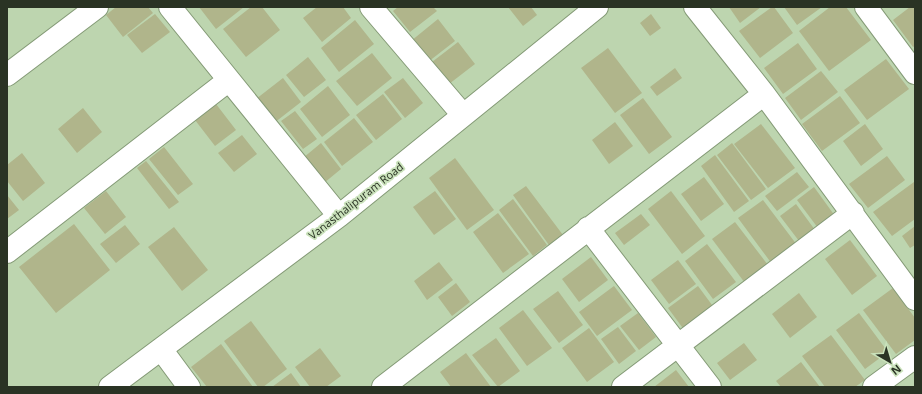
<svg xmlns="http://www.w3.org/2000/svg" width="922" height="394" viewBox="0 0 922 394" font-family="'Open Sans',sans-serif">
  <rect width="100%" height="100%" fill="#bdd5af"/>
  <!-- building -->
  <path fill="#b0b58b" d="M116,7H148L153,13L123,37L106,15Z
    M199,7H244L216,29Z
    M251,7H262L280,30L246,57L223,29Z
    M317,7H343L351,18L322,42L303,18Z
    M398,7H433L437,11L410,32L393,11Z
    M508,7H531L537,15L523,26Z
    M729,7H761L740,23Z
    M772,7H774L793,33L760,58L739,31Z
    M784,7H822L797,25Z
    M830,7H846L871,40L829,71L799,31Z
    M910,7H915V46L913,47L893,20Z
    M155,14L170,32L142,53L127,35Z
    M651,14L661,28L650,36L640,23Z
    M438,19L455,41L428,62L411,41Z
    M355,20L374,44L339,72L321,48Z
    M458,42L475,64L449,84L432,62Z
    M798,43L817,69L783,94L764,68Z
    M608,48L642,93L615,113L581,68Z
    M372,53L392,78L357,106L336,81Z
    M308,57L326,80L304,97L286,75Z
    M886,59L909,89L867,120L844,90Z
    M675,68L682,78L657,96L650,87Z
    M821,71L838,92L801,120L785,98Z
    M283,78L301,102L274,123L256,99Z
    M403,78L423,103L405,118L384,92Z
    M328,86L350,115L322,137L300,109Z
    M383,94L402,119L376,140L356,115Z
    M840,96L860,123L822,151L802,124Z
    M643,98L672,137L649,154L620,115Z
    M216,104L236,130L215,146L195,120Z
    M83,108L102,132L77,153L58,129Z
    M295,111L317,139L303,149L281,121Z
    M354,118L373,142L342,166L324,142Z
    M615,122L633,146L609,164L592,140Z
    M761,124L795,168L768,188L734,144Z
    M865,124L883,149L861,166L843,141Z
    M242,135L257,154L234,172L218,153Z
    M321,143L341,169L324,183L303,158Z
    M732,143L766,189L751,200L717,155Z
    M164,147L193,184L178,195L149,159Z
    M22,153L45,183L23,201L7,181V165Z
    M715,155L749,201L734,212L701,166Z
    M887,156L905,180L868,208L849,184Z
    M455,158L494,210L467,230L429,178Z
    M146,161L179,202L169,209L137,168Z
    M797,172L809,187L777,211L765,196Z
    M704,177L724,204L701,221L681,194Z
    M914,182L915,219L892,236L873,212Z
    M526,186L563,235L549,245L513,195Z
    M814,187L835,216L818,228L797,200Z
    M106,191L126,217L105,234L84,208Z
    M435,191L456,219L434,235L413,207Z
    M671,191L705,236L682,254L648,209Z
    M7,195L19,210L7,219Z
    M513,199L547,245L533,256L499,210Z
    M763,200L797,245L772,264L738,218Z
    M796,204L815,230L799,241L780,216Z
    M498,213L529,254L503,273L473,232Z
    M641,214L650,225L624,245L615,233Z
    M735,222L768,265L745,283L712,239Z
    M74,224L110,270L56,313L19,267Z
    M125,225L140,244L116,263L100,244Z
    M915,226V245L910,248L902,236Z
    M174,227L208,270L182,291L148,247Z
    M850,240L877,276L852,295L825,259Z
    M707,244L736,282L713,299L685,261Z
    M591,257L608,280L579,302L562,279Z
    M678,260L696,284L669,304L651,280Z
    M439,262L453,280L427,300L414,281Z
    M456,283L470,302L452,316L438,297Z
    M614,286L632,310L597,336L579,312Z
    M698,286L715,309L685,331L668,308Z
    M893,288L915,318V340L896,354L863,310Z
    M558,291L583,325L559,343L533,309Z
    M799,293L817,317L790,338L772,314Z
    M523,310L552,348L527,366L499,328Z
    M638,313L656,337L639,350L620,326Z
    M859,313L888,352L865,369L836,330Z
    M251,321L287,369L263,387H258L224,341Z
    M618,327L636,351L619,364L601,339Z
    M589,328L614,362L587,382L562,348Z
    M831,335L865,380L855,387H825L802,356Z
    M496,338L520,371L498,387L472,355Z
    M744,343L757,360L730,380L717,363Z
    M221,344L253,387H207L191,367Z
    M320,348L341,376L326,387H310L295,367Z
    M466,353L491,387H451L440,372Z
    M801,362L820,387H781L776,381Z
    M676,370L689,387H654Z
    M291,373L301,387H272Z"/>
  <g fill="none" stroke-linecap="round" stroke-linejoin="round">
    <defs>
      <path id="minor" d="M170,7L339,216
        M371,7L463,115
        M695,7L764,94L915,299
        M866,7L915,73
        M7,75L97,7
        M588,228L710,387
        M7,252L229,80
        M161,349L189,387
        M110,387L339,216L597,7
        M383,387L764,94
        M623,387L853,213
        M874,387L915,357"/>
    </defs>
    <!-- minor casing -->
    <use href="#minor" stroke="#849a76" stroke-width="24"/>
    <!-- minor -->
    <use href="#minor" stroke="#fff" stroke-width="22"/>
  </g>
  <g text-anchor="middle" stroke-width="3.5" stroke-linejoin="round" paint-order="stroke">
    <!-- street labels -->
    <g font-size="11" fill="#2a3324" stroke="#cae2bb">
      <text transform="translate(356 201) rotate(-38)" y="4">Vanasthalipuram Road</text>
    </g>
  </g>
  <!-- border -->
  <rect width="922" height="394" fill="none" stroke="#2a3324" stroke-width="16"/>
  <!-- north arrow -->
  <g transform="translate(890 362) rotate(142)" stroke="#cae2bb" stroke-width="3" paint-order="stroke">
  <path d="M0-3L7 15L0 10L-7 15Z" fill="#2a3324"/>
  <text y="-6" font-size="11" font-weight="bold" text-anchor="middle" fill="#2a3324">N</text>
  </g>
</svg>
